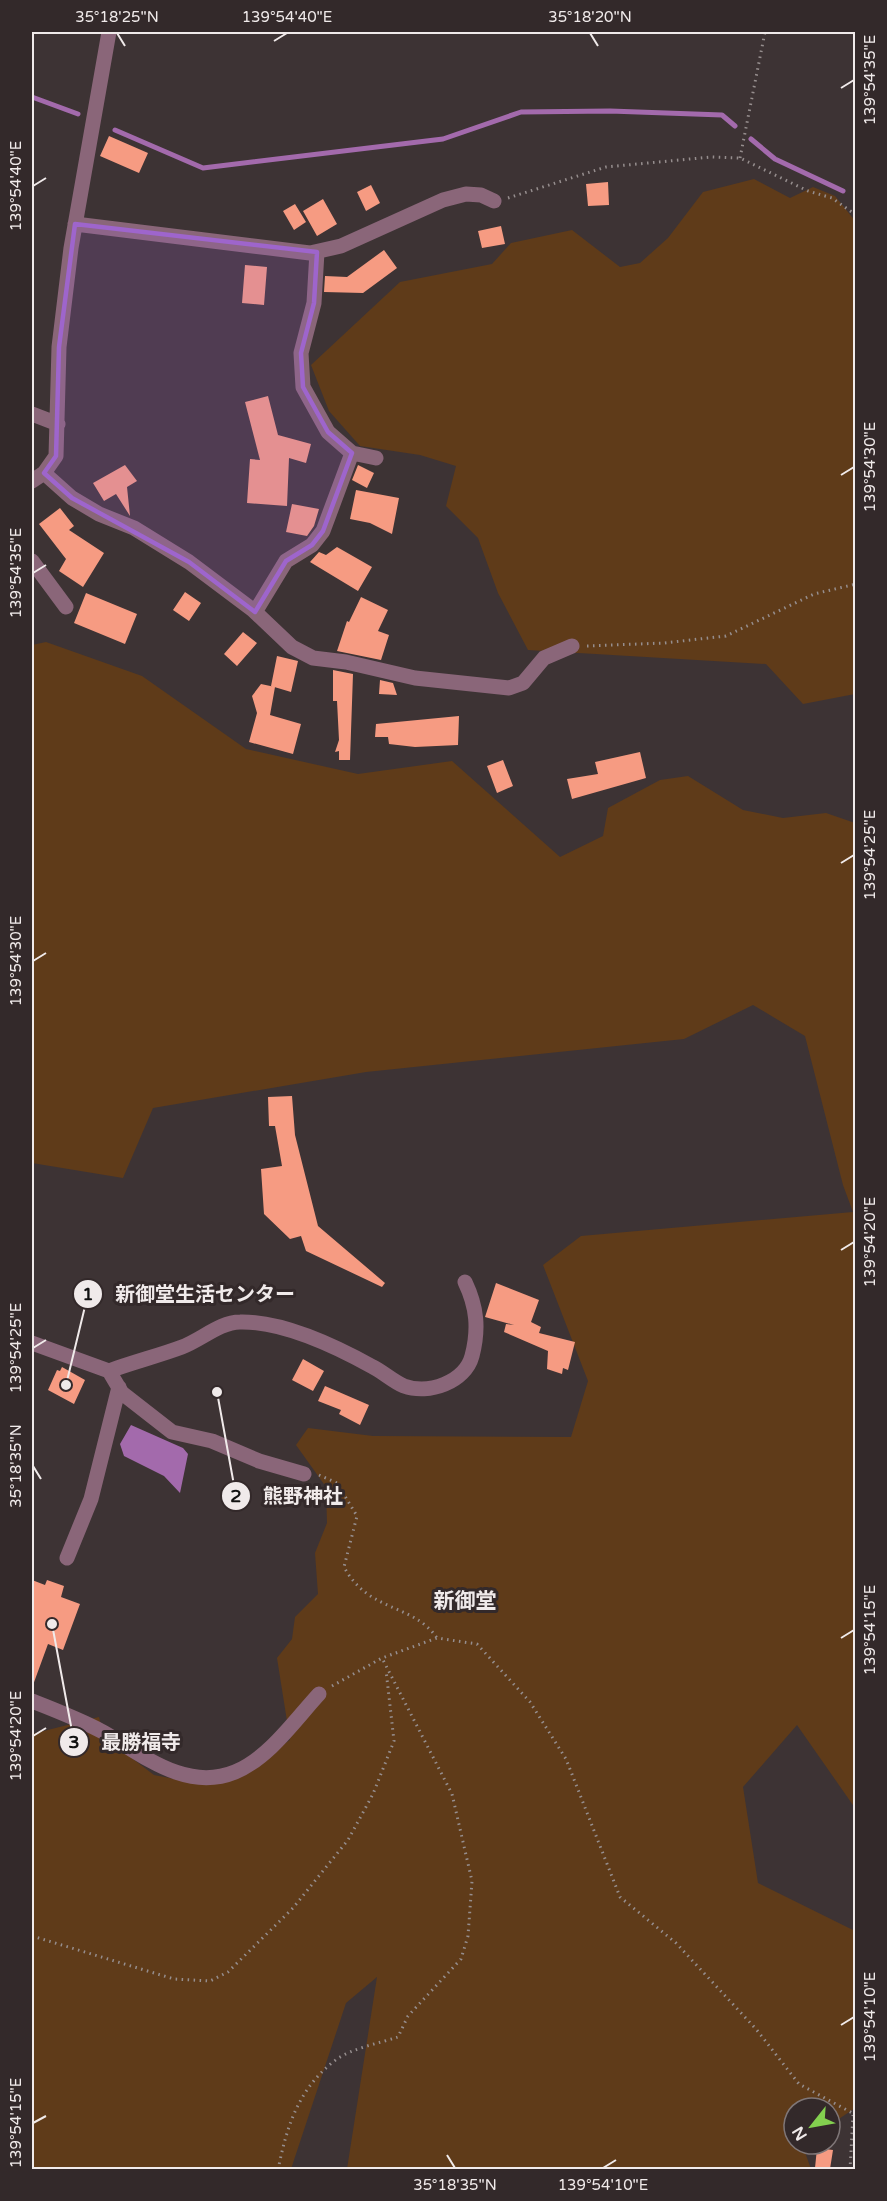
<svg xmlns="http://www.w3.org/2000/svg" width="887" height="2201" viewBox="0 0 887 2201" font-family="'Varela Round','Noto Sans JP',sans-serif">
  <rect width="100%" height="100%" fill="#3d3334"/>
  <!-- green -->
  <path fill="#5f3b19" d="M754,179L790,198L813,187L835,196L856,222L855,694L803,704L766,664L528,650L498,593L478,538L446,506L456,466L420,455L360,446L329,411L311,365L400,282L492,264L511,243L572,230L620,267L640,263L668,238L703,192Z
    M46,642L142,676L246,749L358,774L452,761L560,857L603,836L608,808L660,780L688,776L743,810L783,818L826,813L855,823V1808L797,1725L743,1787L758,1883L855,1931V2108L830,2125V2108H794V2144H802L811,2169H347L377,1977L346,2003L291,2169H32V1734L99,1717L104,1737L154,1775L190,1782L239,1774L290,1740L277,1658L292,1639L295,1617L318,1594L315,1553L327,1523L326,1487L296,1445L308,1428L373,1436L571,1437L588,1381L543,1265L581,1236L853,1212L843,1185L805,1036L753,1005L684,1039L366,1072L153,1108L123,1178L32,1163V645Z"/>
  <!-- water -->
  <path fill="#a36aac" d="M131,1425L183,1448L188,1454L180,1493L164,1476L124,1456L120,1444Z"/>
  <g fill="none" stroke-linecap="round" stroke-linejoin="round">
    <!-- stream -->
    <path stroke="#a36aac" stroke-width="5" d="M32,97L78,114
      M115,130L203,168L443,139L521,112L610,111L722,115L735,126
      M751,139L775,159L843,191"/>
  </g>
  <!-- building -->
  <path fill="#f69b82" d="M109,136L148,153L139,173L100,156Z
    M608,182L609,205L588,206L586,184Z
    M371,185L380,203L366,211L357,192Z
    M323,199L337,224L317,236L303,211Z
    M295,204L306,222L294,230L283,211Z
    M501,226L505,244L482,248L478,231Z
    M384,250L397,268L363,293L324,292L325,276L347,277Z
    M245,265L267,267L264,305L242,303Z
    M268,396L278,435L311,444L306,463L289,458L287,506L247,503L250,459L260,460L245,402Z
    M125,465L137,481L127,487L130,516L116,494L104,501L93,483Z
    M358,465L374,473L367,488L352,480Z
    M356,490L399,498L392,534L370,523L350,519Z
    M292,504L319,509L314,526L307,536L286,532Z
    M60,508L74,526L69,530L104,553L83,587L59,571L66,559L39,524Z
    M337,547L372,567L358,591L310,562L319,552L326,555Z
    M185,592L201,603L189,621L173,610Z
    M86,593L137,614L125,644L74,623Z
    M361,597L388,610L378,631L389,635L381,660L337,651L347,621L349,622Z
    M243,632L257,643L237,666L224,654Z
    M277,656L298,661L291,692L271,686Z
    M333,670L353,674L350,760H339V751L335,752L339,740L337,701H333Z
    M380,680L393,683L397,695L379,694Z
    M261,684L275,687L270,715L301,724L293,754L249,742L257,713L252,696Z
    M459,716L458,745L415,747L389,744L388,737H375L376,724Z
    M640,752L646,778L572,799L567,779L598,774L595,762Z
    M503,760L513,786L497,793L487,766Z
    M292,1096L295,1135L318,1226L385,1283L382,1287L306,1251L301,1236L290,1239L264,1214L261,1169L282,1166L275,1126H269L268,1097Z
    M496,1283L539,1300L531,1322L541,1327L539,1333L575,1342L568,1370L563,1368L562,1374L547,1369L548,1351L504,1332L506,1324L514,1325L485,1317Z
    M303,1359L324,1371L313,1391L292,1380Z
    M62,1367L85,1380L74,1404L48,1390L57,1370L60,1371Z
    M325,1386L369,1405L360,1425L339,1414L341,1410L318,1401Z
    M32,1580L45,1585L47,1580L64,1586L61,1597L80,1604L63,1650L48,1644L33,1685Z
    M817,2148L833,2150L830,2169L815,2168Z"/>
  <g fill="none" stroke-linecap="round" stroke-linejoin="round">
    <!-- path -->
    <path stroke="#968e8e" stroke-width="3" stroke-dasharray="1.5 4.5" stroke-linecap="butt" d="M740,158L765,32
      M508,198L606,167L711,157L740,158L808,191L832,198L856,215
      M587,646L664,643L726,636L814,594L856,584
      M319,1475L337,1483L357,1516L344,1567C369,1613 413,1603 437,1638
      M332,1686L382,1658L437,1638L477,1644L530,1702L566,1759L620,1897L676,1943L756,2029L799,2084L856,2115
      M32,1936L174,1979L210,1981L228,1972L293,1908L348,1840L373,1794L394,1741L386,1670
      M278,2170C287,2125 299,2087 337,2059C353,2048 380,2043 398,2037L408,2016L461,1959L468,1936L472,1881L452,1794L382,1658
      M850,2170L853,2115"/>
    <!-- minor -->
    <path stroke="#8a6679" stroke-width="15" d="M75,224L310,253L341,246L443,200L466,194L481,195L494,201
      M317,252L314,303L301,353L303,387L328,432L352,453L376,458
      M32,414L58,424
      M44,473L72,498L99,514L134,528L189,562L253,610L292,647L313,658L346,662L415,678L509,688L523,683L544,658L572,646
      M32,481L44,473L56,456L59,347L71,248L109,32
      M32,561L66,607
      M255,612L286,561L312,545L323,531L352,453
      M32,1343L109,1371C133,1362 158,1356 182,1347C201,1340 220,1322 240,1322C283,1321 337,1347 373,1367C383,1372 394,1382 404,1386C429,1395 465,1382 472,1356C479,1329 477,1307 465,1282
      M109,1371L122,1393L172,1432L212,1441L259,1461L304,1474
      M67,1558L91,1499L119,1387
      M32,1701C55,1710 81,1720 103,1732C143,1755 186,1792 235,1772C269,1758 295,1720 319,1694"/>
  </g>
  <!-- marked area -->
  <path fill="#9e65cc" fill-opacity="0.2" stroke="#9e65cc" stroke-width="4.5" stroke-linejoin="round" d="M75,224L317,252L314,303L301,353L303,387L328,432L352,453L323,531L312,545L286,561L255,612L189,562L72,498L44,473L56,456L59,347Z"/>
  <!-- ticks -->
  <path fill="none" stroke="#f0eaea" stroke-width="2" d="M117,33L125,46M590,33L598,46M274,41L287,33M841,88L854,80M33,186L46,178M841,475L854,467M33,573L46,565M841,863L854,855M33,961L46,953M841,1250L854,1242M33,1348L46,1340M33,1466L41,1479M841,1638L854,1630M33,1736L46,1728M841,2025L854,2017M33,2123L46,2116M447,2155L455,2168M603,2168L616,2160"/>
  <g text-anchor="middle" stroke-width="6" stroke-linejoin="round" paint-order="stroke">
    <!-- quarter labels -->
    <g font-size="21" font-weight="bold" fill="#f0eaea" stroke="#33292a">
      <text x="465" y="1608">新御堂</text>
    </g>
  </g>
  <!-- callouts -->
  <path fill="none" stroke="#f0eaea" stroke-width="2" d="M66 1385L88 1294M217 1392L236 1496M52 1624L74 1742"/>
  <g fill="#f0eaea" stroke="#33292a" stroke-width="2">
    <circle cx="66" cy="1385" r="6"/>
    <circle cx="217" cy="1392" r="6"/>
    <circle cx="52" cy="1624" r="6"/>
    <circle cx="88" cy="1294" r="15"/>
    <circle cx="236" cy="1496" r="15"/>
    <circle cx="74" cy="1742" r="15"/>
  </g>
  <g font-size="18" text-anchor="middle" font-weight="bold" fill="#111">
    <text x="88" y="1300">1</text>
    <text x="236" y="1502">2</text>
    <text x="74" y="1748">3</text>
  </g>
  <g font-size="20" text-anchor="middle" font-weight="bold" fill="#f0eaea" stroke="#33292a" stroke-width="6" stroke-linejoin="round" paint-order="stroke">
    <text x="205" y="1301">新御堂生活センター</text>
    <text x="303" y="1503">熊野神社</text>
    <text x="141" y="1749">最勝福寺</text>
  </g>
  <!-- border -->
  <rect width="887" height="2201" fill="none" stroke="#33292a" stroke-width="66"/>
  <!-- north arrow -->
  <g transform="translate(812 2126) rotate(239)"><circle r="28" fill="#33292a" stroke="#7f7677" stroke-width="1.5"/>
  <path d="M0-4.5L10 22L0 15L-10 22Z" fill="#83d04f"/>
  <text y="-9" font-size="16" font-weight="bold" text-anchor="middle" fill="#f0eaea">N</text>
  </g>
  <rect x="33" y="33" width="821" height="2135" fill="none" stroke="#f0eaea" stroke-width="2"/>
  <g font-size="15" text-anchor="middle" fill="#f0eaea">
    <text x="117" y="22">35°18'25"N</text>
    <text x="287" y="22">139°54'40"E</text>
    <text x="590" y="22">35°18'20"N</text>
    <text transform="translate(870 80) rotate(-90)" y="5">139°54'35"E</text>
    <text transform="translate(16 186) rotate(-90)" y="5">139°54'40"E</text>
    <text transform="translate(870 467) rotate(-90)" y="5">139°54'30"E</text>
    <text transform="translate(16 573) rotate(-90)" y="5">139°54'35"E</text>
    <text transform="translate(870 855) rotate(-90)" y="5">139°54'25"E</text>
    <text transform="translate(16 961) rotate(-90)" y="5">139°54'30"E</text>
    <text transform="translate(870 1242) rotate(-90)" y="5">139°54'20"E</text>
    <text transform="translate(16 1348) rotate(-90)" y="5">139°54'25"E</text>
    <text transform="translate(16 1466) rotate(-90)" y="5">35°18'35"N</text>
    <text transform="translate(870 1630) rotate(-90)" y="5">139°54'15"E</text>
    <text transform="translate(16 1736) rotate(-90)" y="5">139°54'20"E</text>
    <text transform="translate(870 2017) rotate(-90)" y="5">139°54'10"E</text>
    <text transform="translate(16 2123) rotate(-90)" y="5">139°54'15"E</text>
    <text x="455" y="2190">35°18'35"N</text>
    <text x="603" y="2190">139°54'10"E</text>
  </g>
</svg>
